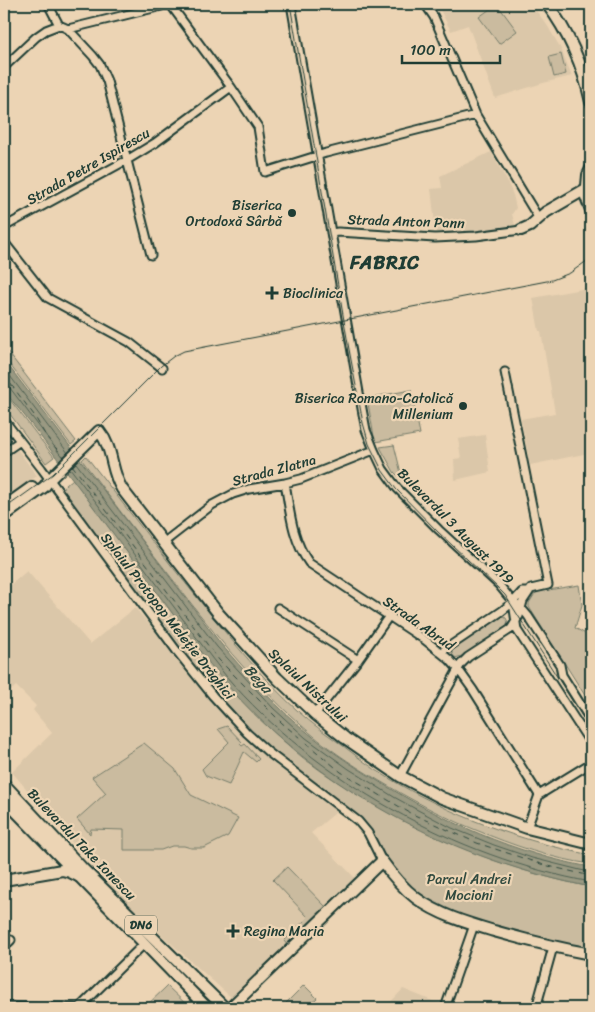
<svg xmlns="http://www.w3.org/2000/svg" width="595" height="1012" viewBox="0 0 595 1012" font-family="Sriracha,sans-serif">
  <rect width="100%" height="100%" fill="#ecd4b4"/>
  <filter id="ink" filterUnits="userSpaceOnUse"><feTurbulence type="fractalNoise" baseFrequency=".02" numOctaves="2"/><feDisplacementMap in="SourceGraphic" scale="10" xChannelSelector="R" yChannelSelector="G"/><feConvolveMatrix kernelMatrix="1 2 1 2 8 2 1 2 1" color-interpolation-filters="sRGB"/></filter>
  <g filter="url(#ink)">
    <!-- built -->
    <path fill="#dbc7a9" d="M437,4H531L547,25L561,49L572,76L543,83L495,98L468,25L451,31Z
      M491,152L507,181L513,195L516,208L512,214L515,225L471,233L436,232L431,189L442,188L440,176Z
      M591,285V464L589,453L530,465L521,419L555,413L541,331H539L533,298L582,289Z
      M485,435L490,472L455,480L454,459L461,458L458,439Z
      M15,446L37,476L4,499V454Z
      M27,571L90,644L135,608L188,668L340,809L311,833L357,880L233,999L115,893L12,772L52,733L33,710L36,706L16,686L4,697V590Z
      M403,989L440,1004L438,1008H385Z"/>
    <!-- green -->
    <path fill="#cabb9f" stroke="#747c6a" d="M497,4L517,31L499,44L479,17Z
      M561,54L566,74L554,77L549,57Z
      M4,347L76,441L71,445L4,357Z
      M411,390L420,434L375,442L367,398Z
      M4,392L54,457L46,463L4,406Z
      M394,445L403,481L394,472L380,447Z
      M86,456C125,506 163,556 203,605C233,642 264,680 299,712C311,723 325,733 338,742C354,754 370,767 387,777C449,815 520,841 591,855V864C552,859 512,845 476,830C441,816 410,799 378,780C351,764 324,746 301,725C250,680 208,626 167,572C138,535 110,498 82,460Z
      M73,479L209,662C237,697 268,729 302,757C325,775 350,790 375,805C444,844 514,872 591,887V954L449,916L396,879L368,833L295,773L230,716L58,492Z
      M579,585L582,605L575,628L591,637V705L529,607V603L536,592Z
      M500,617H504L506,618L508,622L506,627L462,656L455,658C450,653 452,650 456,645Z
      M227,726L242,742L240,744L242,746L245,744L259,759L256,762L244,752L229,785L206,776L202,769L229,742L218,729Z
      M144,743L175,769L191,795L238,818L228,836L204,848H191L184,846H172L161,850H124V830L91,829L90,834L77,819L106,793L92,777Z
      M287,867L328,909L289,947L284,941L308,917L273,880Z
      M304,985L317,998L306,1008H291L286,1003Z
      M167,986L190,1008H144L165,988Z"/>
    <!-- water -->
    <path fill="#9a9982" stroke="#697463" d="M4,360L221,644C244,671 268,698 294,721C320,744 348,763 378,781C443,821 515,854 591,867V887C459,861 328,795 236,695C212,669 191,639 170,610C143,574 116,537 89,501C67,472 46,443 24,415C20,410 5,393 4,389C2,383 4,366 4,360Z"/>
    <g fill="none" stroke-linecap="round" stroke-linejoin="round">
      <!-- shore -->
      <path stroke="#506253" stroke-width="1" d="M4,368L68,453
        M4,386L10,388L63,458
        M76,463L217,647L273,708L306,738L349,769L394,797L414,808L452,828L494,845L532,858L580,870L591,872
        M70,468C106,514 139,561 174,607C191,630 208,654 226,676C315,780 457,858 591,882"/>
      <!-- ferry -->
      <path stroke="#314b40" stroke-width="1" stroke-dasharray="6 5" stroke-linecap="butt" d="M4,375L34,415L47,438L66,459
        M72,465L219,660L282,723L341,772L410,813L477,843L544,865L591,876"/>
      <defs>
        <path id="street" d="M48,4L59,25L68,29L93,56L100,65L107,81L151,255
          M170,4L231,87L258,127L265,172L326,153L476,115
          M291,4L360,398L366,430L374,450L383,469L397,488L439,530L499,585L513,602L522,609L528,616L560,665L562,675L591,721
          M425,4L434,17L476,115L539,219
          M68,29L170,4
          M4,67L36,37L46,30L59,25
          M4,227L127,160L155,143L231,87
          M331,233L338,232L435,238L476,236L521,230
          M4,242L48,298L129,342L162,368
          M4,420L42,469L176,650L213,696L247,733L268,752L358,821L368,833L382,861
          M4,452L20,441
          M285,483C290,511 292,540 309,563L425,640L450,660L458,669L473,690L539,795
          M163,543L212,505L233,494L249,489L285,483L301,479L374,450
          M513,602L517,630L591,744
          M278,608L358,660
          M441,652L502,611L513,602L522,592H528
          M315,714L358,660L389,616
          M400,776L461,664L468,657L511,629L519,616L523,601L531,589L548,585L505,372
          M527,828L539,795L591,763
          M4,947L11,940
          M4,1007L74,1008
          M79,1008L144,944
          M445,1008L474,925
          M536,1008L553,947"/>
        <path id="secondary" d="M547,4C569,33 583,66 591,102
          M591,169L588,175L586,197L591,210
          M521,230L530,226L546,212L591,186
          M4,507L32,487
          M4,516L44,487L49,480L99,431C114,449 110,470 122,489L218,613L277,678L315,714L345,738L400,776L442,798L527,828L591,844
          M4,880L62,870L70,872L78,876
          M230,1008L382,861C392,875 403,888 416,898C439,915 467,923 494,931C526,940 558,948 591,954"/>
        <path id="primary" d="M4,784L82,868L225,1008
          M4,799L207,1008"/>
      </defs>
      <!-- street casing -->
      <use href="#street" stroke="#1f3d34" stroke-width="11"/>
      <!-- secondary casing -->
      <use href="#secondary" stroke="#1f3d34" stroke-width="14"/>
      <!-- primary casing -->
      <use href="#primary" stroke="#1f3d34" stroke-width="14"/>
      <!-- street -->
      <use href="#street" stroke="#ecd4b4" stroke-width="7"/>
      <!-- secondary -->
      <use href="#secondary" stroke="#ecd4b4" stroke-width="10"/>
      <!-- primary -->
      <use href="#primary" stroke="#ecd4b4" stroke-width="10"/>
      <!-- tram -->
      <path stroke="#1f3d34" stroke-width="1" d="M290,4L348,344L363,423L369,444L382,470L396,489L438,532L497,587L505,595L591,730
        M4,509L53,474L161,366L174,356L184,351L552,280L570,273L591,258"/>
    </g>
  </g>
  <!-- markers -->
  <g fill="#1f3d34" stroke="#ecd4b4" stroke-width="2">
    <circle cx="292" cy="213" r="5"/>
    <path d="M269.5 285.5h5v5h5v5h-5v5h-5v-5h-5v-5h5z"/>
    <circle cx="463" cy="406" r="5"/>
    <path d="M230.5 923.5h5v5h5v5h-5v5h-5v-5h-5v-5h5z"/>
  </g>
  <g text-anchor="middle" stroke-width="4.5" stroke-linejoin="round" paint-order="stroke">
    <!-- shield labels -->
    <rect fill="#ecd4b4" stroke="#5c6a5a" stroke-width="1" x="125" y="915.5" width="32" height="19" rx="4"/>
    <g font-size="12" font-weight="bold" fill="#1f3d34">
      <text x="141" y="929">DN6</text>
    </g>
    <!-- street labels -->
    <g font-size="14" fill="#1f3d34" stroke="#ecd4b4">
      <text transform="translate(88 166) rotate(-30)" y="5">Strada Petre Ispirescu</text>
      <text transform="translate(406 221) rotate(2)" y="5">Strada Anton Pann</text>
      <text transform="translate(274 470) rotate(-15)" y="5">Strada Zlatna</text>
      <text transform="translate(456 526) rotate(45)" y="5">Bulevardul 3 August 1919</text>
      <text transform="translate(168 616) rotate(52)" y="5">Splaiul Protopop Meleție Drăghici</text>
      <text transform="translate(419 623) rotate(35)" y="5">Strada Abrud</text>
      <text transform="translate(308 685) rotate(43)" y="5">Splaiul Nistrului</text>
      <text transform="translate(82 844) rotate(46)" y="5">Bulevardul Take Ionescu</text>
    </g>
    <!-- poi labels -->
    <g font-size="14" fill="#1f3d34" stroke="#ecd4b4" text-anchor="end">
      <text x="282" y="210">Biserica<tspan x="282" dy="16">Ortodoxă Sârbă</tspan></text>
      <text x="283" y="298" text-anchor="start">Bioclinica</text>
      <text x="453" y="403">Biserica Romano-Catolică<tspan x="453" dy="16">Millenium</tspan></text>
      <text x="244" y="936" text-anchor="start">Regina Maria</text>
    </g>
    <!-- park labels -->
    <g font-size="14" fill="#304a3f" stroke="#ecd4b4">
      <text x="469" y="884">Parcul Andrei<tspan x="469" dy="16">Mocioni</tspan></text>
    </g>
    <!-- water labels -->
    <g font-size="15" font-style="italic" fill="#314b40" stroke="#ecd4b4">
      <text transform="translate(258 679) rotate(47)" y="5">Bega</text>
    </g>
    <!-- district labels -->
    <g font-size="19" font-weight="bold" letter-spacing="1" fill="#1f3d34" stroke="#ecd4b4">
      <text x="385" y="269">FABRIC</text>
    </g>
  </g>
  <!-- margin -->
  <rect width="595" height="1012" fill="none" stroke="#ecd4b4" stroke-width="20"/>
  <rect x="10" y="10" width="575" height="992" fill="none" stroke="#1f3d34" stroke-width="2" filter="url(#ink)"/>
  <!-- scale -->
  <path d="M402 55v8h98v-8" fill="none" stroke="#1f3d34" stroke-width="2.5"/>
  <text x="410" y="55" font-size="15" fill="#1f3d34" stroke="#ecd4b4" stroke-width="4" paint-order="stroke">100 m</text>
</svg>
